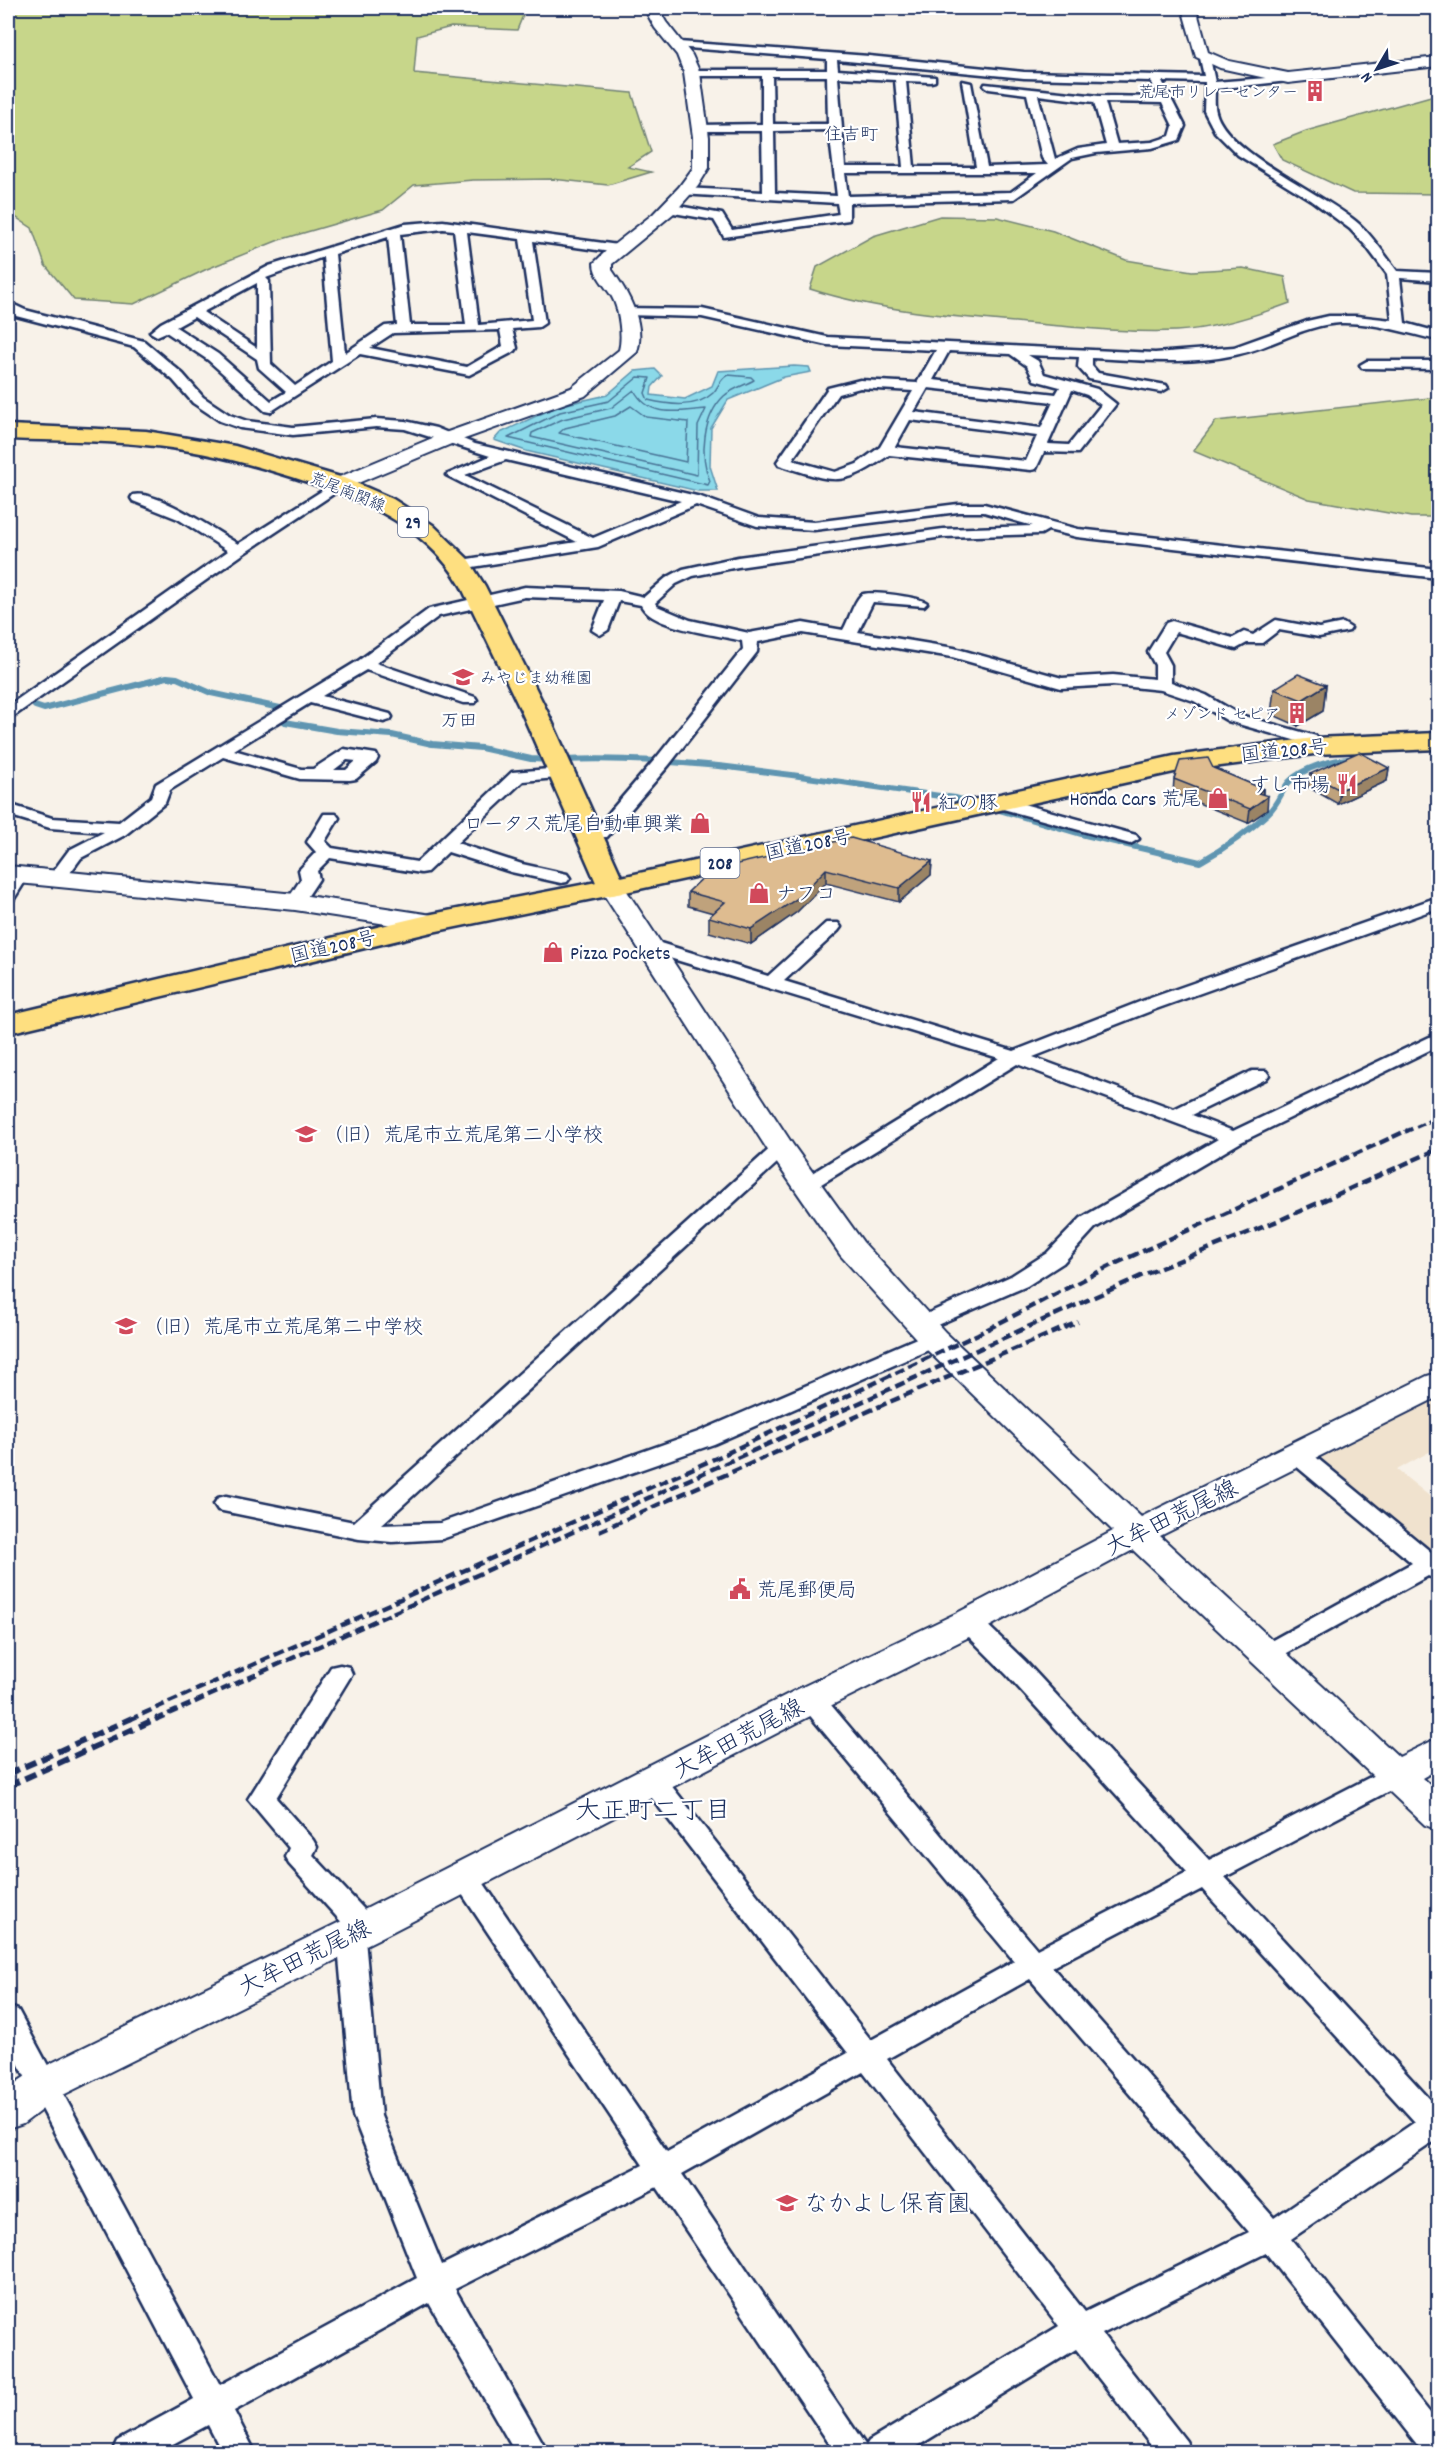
<svg xmlns="http://www.w3.org/2000/svg" width="1446" height="2460" viewBox="0 0 1446 2460" font-family="Dekko,'Klee One',sans-serif">
  <rect width="100%" height="100%" fill="#f8f2e9"/>
  <filter id="ink" filterUnits="userSpaceOnUse"><feTurbulence type="fractalNoise" baseFrequency=".0167" numOctaves="2"/><feDisplacementMap in="SourceGraphic" scale="12" xChannelSelector="R" yChannelSelector="G"/><feConvolveMatrix kernelMatrix="1 2 1 2 8 2 1 2 1" color-interpolation-filters="sRGB"/></filter>
  <g filter="url(#ink)">
    <!-- built -->
    <path fill="#f0e2ce" d="M1432,1394L1438,1399V1447L1397,1470L1438,1503V1548L1428,1554L1308,1456Z"/>
    <!-- green -->
    <path fill="#c7d68a" stroke="#718274" stroke-width="1.5" d="M8,8H526L517,30L451,27L417,36L414,73L632,93L651,152L628,167L651,172L608,185L552,179L473,180L414,185L383,210L279,240L207,269L134,304L74,300L45,265L32,228L8,212Z
      M1438,94V194L1353,193L1282,160L1273,144L1306,131Z
      M940,216L997,217L1053,231L1126,260L1192,271L1243,268L1285,277L1290,303C1255,316 1215,329 1176,331C1126,333 1075,327 1026,323C954,317 879,311 810,289L817,267L873,236Z
      M1438,397V517H1411L1309,499L1193,451L1216,421Z"/>
    <!-- water -->
    <path fill="#8bd9e9" stroke="#5e95b1" stroke-width="1.5" d="M794,366L809,367L811,372L784,377L728,400L711,428L710,466L718,491H698L526,451L494,440L500,433L558,406L607,395L635,371L655,369L662,376L652,387L651,395L685,399L712,386L718,371Z"/>
    <g fill="none" stroke-linecap="round" stroke-linejoin="round">
      <!-- shore -->
      <path stroke="#487396" stroke-width="1.5" d="M728,375L751,377L754,380C745,385 732,389 724,396C703,416 699,456 710,481L708,485L508,438L560,412L609,401L638,377L650,378L645,393L648,400C669,405 696,409 713,393C719,387 720,378 728,375Z
        M634,390C650,419 677,411 706,409L698,426L697,475L531,437L532,433L563,419L611,408Z
        M631,406L646,417L688,422L686,462L559,433L565,428L615,416Z"/>
      <!-- stream -->
      <path stroke="#5e95b1" stroke-width="6" d="M35,706L44,709L167,677L177,678L211,693L280,708L287,713L282,719L285,722L337,731L392,735L432,744L481,748L531,759L551,760
        M562,760C691,754 828,782 956,798L976,804
        M993,808L1085,835L1200,862C1225,848 1248,832 1268,813C1279,803 1281,791 1289,782C1302,768 1335,758 1354,759"/>
      <defs>
        <path id="street" d="M679,42L869,56L1024,72L1204,76L1200,58L1205,55L1210,58L1215,82L1292,76V80L1288,81L1215,89C1215,96 1214,105 1216,112C1227,154 1324,193 1359,224C1374,238 1385,255 1397,271L1438,273V281L1400,278L1405,323L1438,332V340C1405,333 1375,322 1340,323C1303,325 1271,348 1235,355C1188,365 1139,360 1092,358V366L1098,373L1166,385L1168,388L1161,392L1089,379L1078,367L1079,357L1028,355L1038,361L1044,374L1097,389L1116,404L1078,453L1044,452L1036,469L1031,470L889,455C839,490 833,481 779,465L777,462L828,388L860,380L917,383L936,350L827,345L702,317L625,315L619,311L620,308L702,309L827,337L1155,353L1234,347L1307,321L1329,316H1356L1392,320L1387,274L1366,246L1350,229L1311,200L1238,155L1215,132L1204,111L1205,82L1162,81L1185,126L1179,140L1152,148L1096,153L1072,158L1014,199L849,203V220L724,237L714,220L668,212L662,208L668,204L722,214L732,230L839,214L837,203L680,194L678,192L684,188L763,192L762,131H700L694,128L700,125L762,124V76H692L687,73L692,70H827V59L675,47V43ZM837,60L1024,78L1151,81L1159,97L1099,96L985,84L984,86L989,89L1027,94L1042,158L1048,165L987,167L971,83L962,81L976,167H914L906,81L931,82L935,81V77L838,70ZM772,76H827L828,124H773ZM838,77L895,80L903,167H845ZM1038,95L1094,102L1106,145L1078,149L1055,159ZM1105,102L1162,103L1173,126L1170,136L1152,142L1117,144ZM829,130L837,196L775,193L774,131ZM845,173H1037L1011,192L848,196ZM949,351L1010,354L1027,366L1034,380L1060,387L1056,394L933,380ZM860,388L913,391L880,447L857,464L835,472L792,460L838,394ZM928,388L1053,402L1041,428L914,412ZM1072,390L1087,395L1101,405L1069,445L1048,444ZM910,420L1037,436L1026,461L895,447Z
          M443,221L618,245L624,249L618,253L533,241L545,323L539,327L512,329L517,348L515,351L469,375L360,354L270,412L265,411L208,360L166,332L157,336L150,332L161,323L269,266L405,224ZM443,229L454,230L466,325H410L400,234ZM467,232L520,239L532,320L479,325ZM388,237L397,325L385,326L345,353L335,254ZM323,257L332,361L295,386L271,364L269,281L266,278ZM257,283V348L203,312ZM194,317L257,359L259,368L286,392L271,401L218,354L176,327ZM500,330L503,346L467,367L370,348L393,333Z
          M8,302L25,310L144,341L183,374L203,397L230,415L247,421L293,427L376,419L405,421L436,428L475,444L701,497L759,518L814,522L958,504H984L1078,529L1438,569V578L1077,537L1048,530L1041,534L943,537L738,567L693,576L676,584L655,603L657,606L690,620L749,633L803,623L843,630C849,620 853,603 861,595C867,590 921,597 927,603L924,606L873,602L858,632L954,648L1062,678L1113,675L1155,679V665L1148,652L1166,623L1172,621L1233,638L1244,632L1253,635L1276,620L1319,628L1343,623L1351,628L1349,631L1319,637L1279,630L1262,643H1247L1236,649L1176,632L1164,652L1171,665V682L1206,695L1240,715L1316,736L1322,746L1314,751L1308,750L1304,743L1228,721L1194,701L1161,690L1113,685L1061,688L952,657L803,633L758,642L757,652L669,765L607,837H583L580,833L583,829L596,828L657,757L743,649L742,641C717,634 652,629 641,605L619,601L608,630L600,635L592,630L604,600L525,597L439,616L376,663L475,697L477,700L475,703H463L366,670L322,696L390,714L392,717L390,720L384,722L310,703L234,750L301,769H313L344,749L376,754L378,758L376,762L356,779L350,780L300,779L223,757L170,790L165,803L125,835L81,858L64,881L58,882L49,877L69,850L104,832L50,828L8,815V804L52,818L119,822L151,797L156,784L358,661L429,609L525,587L619,591L644,597L666,578L683,569L738,557L943,529L1033,526L984,512H958L814,530L757,526L696,505L598,547L460,569L455,567L452,564L455,561L577,542L446,475L490,456L405,429L376,427L293,435L240,428L220,421L193,403L173,380L134,347L16,316L8,311ZM506,460L681,501L593,538L465,475ZM347,760L356,761L346,770H334Z
          M1367,361H1438V369L1362,368L1360,365Z
          M339,480L344,481L346,484L344,487L243,554L14,716L8,718V706L228,551L178,519L133,501L131,498L133,495C155,489 218,532 238,544Z
          M562,768L570,773L568,777L523,781L457,843L522,864L567,874L570,878L567,882L561,883L511,872L448,852L427,872L421,873L330,858L317,871L319,879L301,906H289L286,902L301,879L299,870L316,852L307,842L324,814H336L339,818L325,841L332,848L417,862L512,772Z
          M998,797L1136,835L1139,839L1130,844L992,806L989,802Z
          M20,870L29,875L14,899L8,900V881L14,871Z
          M1438,897V908L1156,1009L1033,1057L1174,1109L1252,1071H1266L1269,1075L1266,1079L1192,1115L1233,1131L1438,1033V1046L1241,1142L1095,1228L1063,1263L1027,1286L921,1332L913,1330L910,1325L913,1320L1011,1276L1047,1253L1081,1218L1218,1139L1017,1064L813,1189H799L796,1185L799,1181L999,1058L640,949L638,945L647,939L768,976L826,923H838L841,927L838,931L784,981L1014,1051L1142,1001Z
          M781,1143L788,1145L791,1149L788,1153L381,1525L440,1523L698,1432L926,1334L934,1332L942,1334L945,1339L942,1344L714,1444L442,1539L392,1542L359,1539L218,1510L214,1504L218,1498L226,1496L354,1522L774,1145Z
          M1298,1447L1306,1449L1431,1552L1438,1551V1580L1428,1576L1265,1665L1256,1663L1253,1656L1256,1649L1412,1563L1290,1461L1286,1455L1290,1449Z
          M969,1613L978,1616L1025,1661L1209,1860L1386,1769L1395,1766L1404,1769L1408,1776L1404,1783L1225,1877L1438,2108V2139L1291,2239L1438,2423V2452H1423L1266,2253L1102,2334L1186,2441L1191,2452H1156L1076,2349L908,2452H835L657,2187L455,2289L548,2452H515L429,2303L234,2411L255,2452H222L208,2425L158,2452H112L117,2441L194,2399L8,2044V2006L18,2010L220,2385L417,2278L353,2116L337,1935L345,1926L289,1864L285,1857L289,1848L248,1799L331,1667L340,1665L349,1667L352,1674L276,1798L313,1840L317,1847L313,1855L374,1920L378,1928L374,1936L365,1939L381,2116L442,2265L643,2165L456,1885L452,1877L456,1869L465,1866L474,1869L667,2152L848,2053L645,1789L641,1782L645,1775L654,1772L663,1775L871,2040L1014,1961L802,1706L798,1699L802,1692L811,1690L820,1692L1037,1949L1187,1872L1007,1675L960,1628L957,1622L960,1616ZM1202,1889L1415,2122L1274,2218L1052,1967ZM1030,1979L1249,2232L1085,2312L887,2059ZM863,2072L1059,2326L869,2441L866,2446L682,2174Z"/>
        <path id="secondary" d="M644,8H658L666,22L692,55L700,73L709,137V168L698,186L674,213L612,264V270C628,293 646,323 637,352L585,396L456,442L346,488H332L329,484L332,480L442,434L571,388L619,350C623,337 619,309 612,297C606,286 594,276 594,263L607,250L653,214L679,187L693,168V137L684,73L677,55L655,28Z
          M1182,8H1196L1208,52L1229,61L1288,73L1438,57V66L1288,83L1220,68L1196,57Z
          M8,866L295,894L432,915L441,917L445,923L441,929L432,931L295,910L8,882Z
          M612,879L621,882L793,1145L863,1242L945,1332L1141,1517L1427,1376L1438,1373V1397L1160,1536L1399,1757L1438,1738V1769L1422,1778L1438,1793V1830L1425,1825L1133,1550L981,1631L824,1709L378,1939L57,2098L23,2124L8,2129V2088L29,2074L350,1917L798,1689L957,1613L1113,1531L923,1346L841,1256L767,1149L599,887L603,882Z"/>
        <path id="primary" d="M8,425L146,431L235,446L347,479L393,499L433,525L468,559L485,586L548,713L626,887L622,893L612,895L602,893L598,887L522,713L461,586C423,520 349,494 279,473C236,460 191,449 145,445C100,440 54,441 8,439Z"/>
        <path id="highway" d="M1438,733V749L1314,754L1174,772L612,895L432,932L8,1033V1015L432,914L612,879L1174,756L1314,738Z"/>
      </defs>
      <!-- street casing -->
      <use href="#street" stroke="#1b2f5e" stroke-width="5"/>
      <!-- secondary casing -->
      <use href="#secondary" stroke="#1b2f5e" stroke-width="4"/>
      <!-- primary casing -->
      <use href="#primary" stroke="#1b2f5e" stroke-width="5"/>
      <!-- highway casing -->
      <use href="#highway" stroke="#1b2f5e" stroke-width="5"/>
      <!-- street -->
      <use href="#street" fill="#fff" fill-rule="evenodd"/>
      <!-- secondary -->
      <use href="#secondary" fill="#fff" fill-rule="evenodd"/>
      <!-- primary -->
      <use href="#primary" fill="#fedf80" fill-rule="evenodd"/>
      <!-- highway -->
      <use href="#highway" fill="#fedf80" fill-rule="evenodd"/>
      <!-- rail-far2 -->
      <path stroke="#1b2f5e" stroke-width="4" stroke-dasharray="8 4" stroke-linecap="butt" d="M1405,1132L1438,1117"/>
      <!-- rail-far1 -->
      <path stroke="#1b2f5e" stroke-width="4.5" stroke-dasharray="10 4.5" stroke-linecap="butt" d="M599,1531L887,1403L1078,1322
        M129,1720L723,1455L978,1334L1108,1267L1408,1130
        M155,1720L1141,1276L1280,1220L1438,1149"/>
      <!-- rail -->
      <path stroke="#1b2f5e" stroke-width="6" stroke-dasharray="12 6" stroke-linecap="butt" d="M8,1774L132,1718
        M8,1786L158,1718"/>
    </g>
    <!-- wall -->
    <path fill="#bfa27c" stroke="#1b2f5e" stroke-width="1.5" d="M1326,685L1323,711L1298,726L1271,714L1274,689Z
      M1213,768L1263,789V794L1267,810L1248,823L1173,793L1174,779Z
      M1389,768L1387,781L1338,804L1308,787L1310,774Z
      M932,861L931,875L899,902L826,883L797,912L751,944L709,932V917L713,913L688,906V892L711,870Z"/>
    <!-- shaded-wall -->
    <path fill="#9b8465" stroke="#1b2f5e" stroke-width="1.5" d="M1326,685L1323,711L1298,726L1302,700Z
      M1389,768L1387,781L1338,804L1340,790Z
      M1263,789L1262,801L1268,796L1267,810L1248,823L1250,809L1258,793Z
      M932,861L931,875L899,902V888Z
      M826,869V883L797,912L751,944V929Z"/>
    <!-- building -->
    <path fill="#debc90" stroke="#1b2f5e" stroke-width="1.5" d="M1298,674L1326,685L1302,700L1274,689Z
      M1359,752L1389,768L1340,790L1310,774Z
      M1208,758L1213,768L1263,789L1258,793L1268,796L1250,809L1174,779L1180,761Z
      M851,838L932,861L899,888L826,869L798,898L751,929L709,917L725,902L688,892L711,870Z"/>
  </g>
  <!-- icons -->
  <defs>
    <symbol id="building-bare" viewBox="-9 -9 18 18"><path d="M-4-6H4V6H1V3H-1V6H-4ZM-2.5-4.3h1.7v1.8h-1.7ZM.8-4.3h1.7v1.8H.8ZM-2.5-1h1.7V.8h-1.7ZM.8-1h1.7V.8H.8Z" fill="#d1495b" stroke="#fff" stroke-width="2.5" paint-order="stroke"/></symbol>
    <symbol id="school-bare" viewBox="-9 -9 18 18"><path d="M0-5L7-2L0 1L-7-2ZM-4 1L0 2.5L4 1V4Q0 6-4 4Z" fill="#d1495b" stroke="#fff" stroke-width="2.5" paint-order="stroke"/></symbol>
    <symbol id="restaurant-bare" viewBox="-9 -9 18 18"><path d="M-5-6h1v4h1v-4h1v4h1v-4h1v5L-1.5 .5V6h-2V.5L-5-1ZM5-6V6H3V1.5H1.5Q1.5-4 5-6Z" fill="#d1495b" stroke="#fff" stroke-width="2.5" paint-order="stroke"/></symbol>
    <symbol id="shop-bare" viewBox="-9 -9 18 18"><path d="M-5-2.5h2.3a2.7 3.5 0 0 1 5.4 0H5L5.5 6h-11ZM-1.5-2.5h3a1.5 2.3 0 0 0-3 0Z" fill="#d1495b" stroke="#fff" stroke-width="2.5" paint-order="stroke"/></symbol>
    <symbol id="civic-bare" viewBox="-9 -9 18 18"><path d="M-.6-6.5H3V-4.5H.6V-3L4-1V1h2V6H-6V1h2V-1L-.6-3ZM-1.2 2.5V6h2.4V2.5Z" fill="#d1495b" stroke="#fff" stroke-width="2.5" paint-order="stroke"/></symbol>
  </defs>
  <g fill-rule="evenodd">
    <use href="#building-bare" x="1300" y="76" width="30" height="30"/>
    <use href="#school-bare" x="448" y="662" width="30" height="30"/>
    <use href="#building-bare" x="1282" y="698" width="30" height="30"/>
    <use href="#restaurant-bare" x="1332" y="769" width="30" height="30"/>
    <use href="#shop-bare" x="1203" y="783" width="30" height="30"/>
    <use href="#restaurant-bare" x="906" y="787" width="30" height="30"/>
    <use href="#shop-bare" x="685" y="808" width="30" height="30"/>
    <use href="#shop-bare" x="744" y="878" width="30" height="30"/>
    <use href="#shop-bare" x="538" y="937" width="30" height="30"/>
    <use href="#school-bare" x="291" y="1119" width="30" height="30"/>
    <use href="#school-bare" x="111" y="1311" width="30" height="30"/>
    <use href="#civic-bare" x="725" y="1574" width="30" height="30"/>
    <use href="#school-bare" x="772" y="2188" width="30" height="30"/>
  </g>
  <g text-anchor="middle" stroke-width="4.5" stroke-linejoin="round" paint-order="stroke">
    <!-- far-poi labels -->
    <g font-size="16" fill="#1b2f5e" stroke="#fff" text-anchor="end">
      <text x="1298" y="97">荒尾市リレーセンター</text>
      <text x="480" y="683" text-anchor="start">みやじま幼稚園</text>
      <text x="1280" y="719">メゾンド セピア</text>
    </g>
    <!-- far-street labels -->
    <g font-size="16" fill="#1b2f5e" stroke="#fff">
      <text transform="translate(348 491) rotate(22)" y="6">荒尾南関線</text>
    </g>
    <!-- far-quarter labels -->
    <g font-size="18" fill="#1b2f5e" stroke="#fff">
      <text x="851" y="140">住吉町</text>
      <text x="459" y="726">万田</text>
    </g>
    <!-- shield labels -->
    <g fill="#fff" stroke="#5f6d8e" stroke-width="1.5">
      <rect x="398" y="507" width="30" height="30" rx="4.5"/>
      <rect x="700.5" y="848" width="39" height="30" rx="4.5"/>
    </g>
    <g font-size="18" font-weight="bold" fill="#1b2f5e">
      <text x="413" y="528">29</text>
      <text x="720" y="869">208</text>
    </g>
    <!-- street labels -->
    <g font-size="20" fill="#1b2f5e" stroke="#fff">
      <text transform="translate(1284 750) rotate(-6)" y="7">国道208号</text>
      <text transform="translate(808 844) rotate(-12)" y="7">国道208号</text>
      <text transform="translate(333 946) rotate(-13)" y="7">国道208号</text>
    </g>
    <!-- poi labels -->
    <g font-size="20" fill="#1b2f5e" stroke="#fff" text-anchor="start">
      <text x="1330" y="791" text-anchor="end">すし市場</text>
      <text x="1201" y="805" text-anchor="end">Honda Cars 荒尾</text>
      <text x="938" y="809">紅の豚</text>
      <text x="683" y="830" text-anchor="end">ロータス荒尾自動車興業</text>
      <text x="776" y="900">ナフコ</text>
      <text x="570" y="959">Pizza Pockets</text>
      <text x="323" y="1141">（旧）荒尾市立荒尾第二小学校</text>
      <text x="143" y="1333">（旧）荒尾市立荒尾第二中学校</text>
      <text x="757" y="1596">荒尾郵便局</text>
    </g>
    <!-- near-street labels -->
    <g font-size="24" fill="#1b2f5e" stroke="#fff">
      <text transform="translate(1171 1517) rotate(-26)" y="8">大牟田荒尾線</text>
      <text transform="translate(738 1738) rotate(-28)" y="8">大牟田荒尾線</text>
      <text transform="translate(304 1957) rotate(-26)" y="8">大牟田荒尾線</text>
    </g>
    <!-- near-poi labels -->
    <g font-size="24" fill="#1b2f5e" stroke="#fff" text-anchor="start">
      <text x="804" y="2211">なかよし保育園</text>
    </g>
    <!-- near-neighbourhood labels -->
    <g font-size="26" fill="#1b2f5e" stroke="#fff">
      <text x="653" y="1818">大正町二丁目</text>
    </g>
  </g>
  <!-- margin -->
  <rect width="1446" height="2460" fill="none" stroke="#fff" stroke-width="30"/>
  <rect x="15" y="15" width="1416" height="2430" fill="none" stroke="#1b2f5e" stroke-width="2" filter="url(#ink)"/>
  <!-- north arrow -->
  <g transform="translate(1377 69) rotate(231)" stroke="#ffffff" stroke-width="4.5" paint-order="stroke">
  <path d="M0-4.5L10 22L0 15L-10 22Z" fill="#1b2f5e"/>
  <text y="-9" font-size="16" font-weight="bold" text-anchor="middle" fill="#1b2f5e">N</text>
  </g>
</svg>
